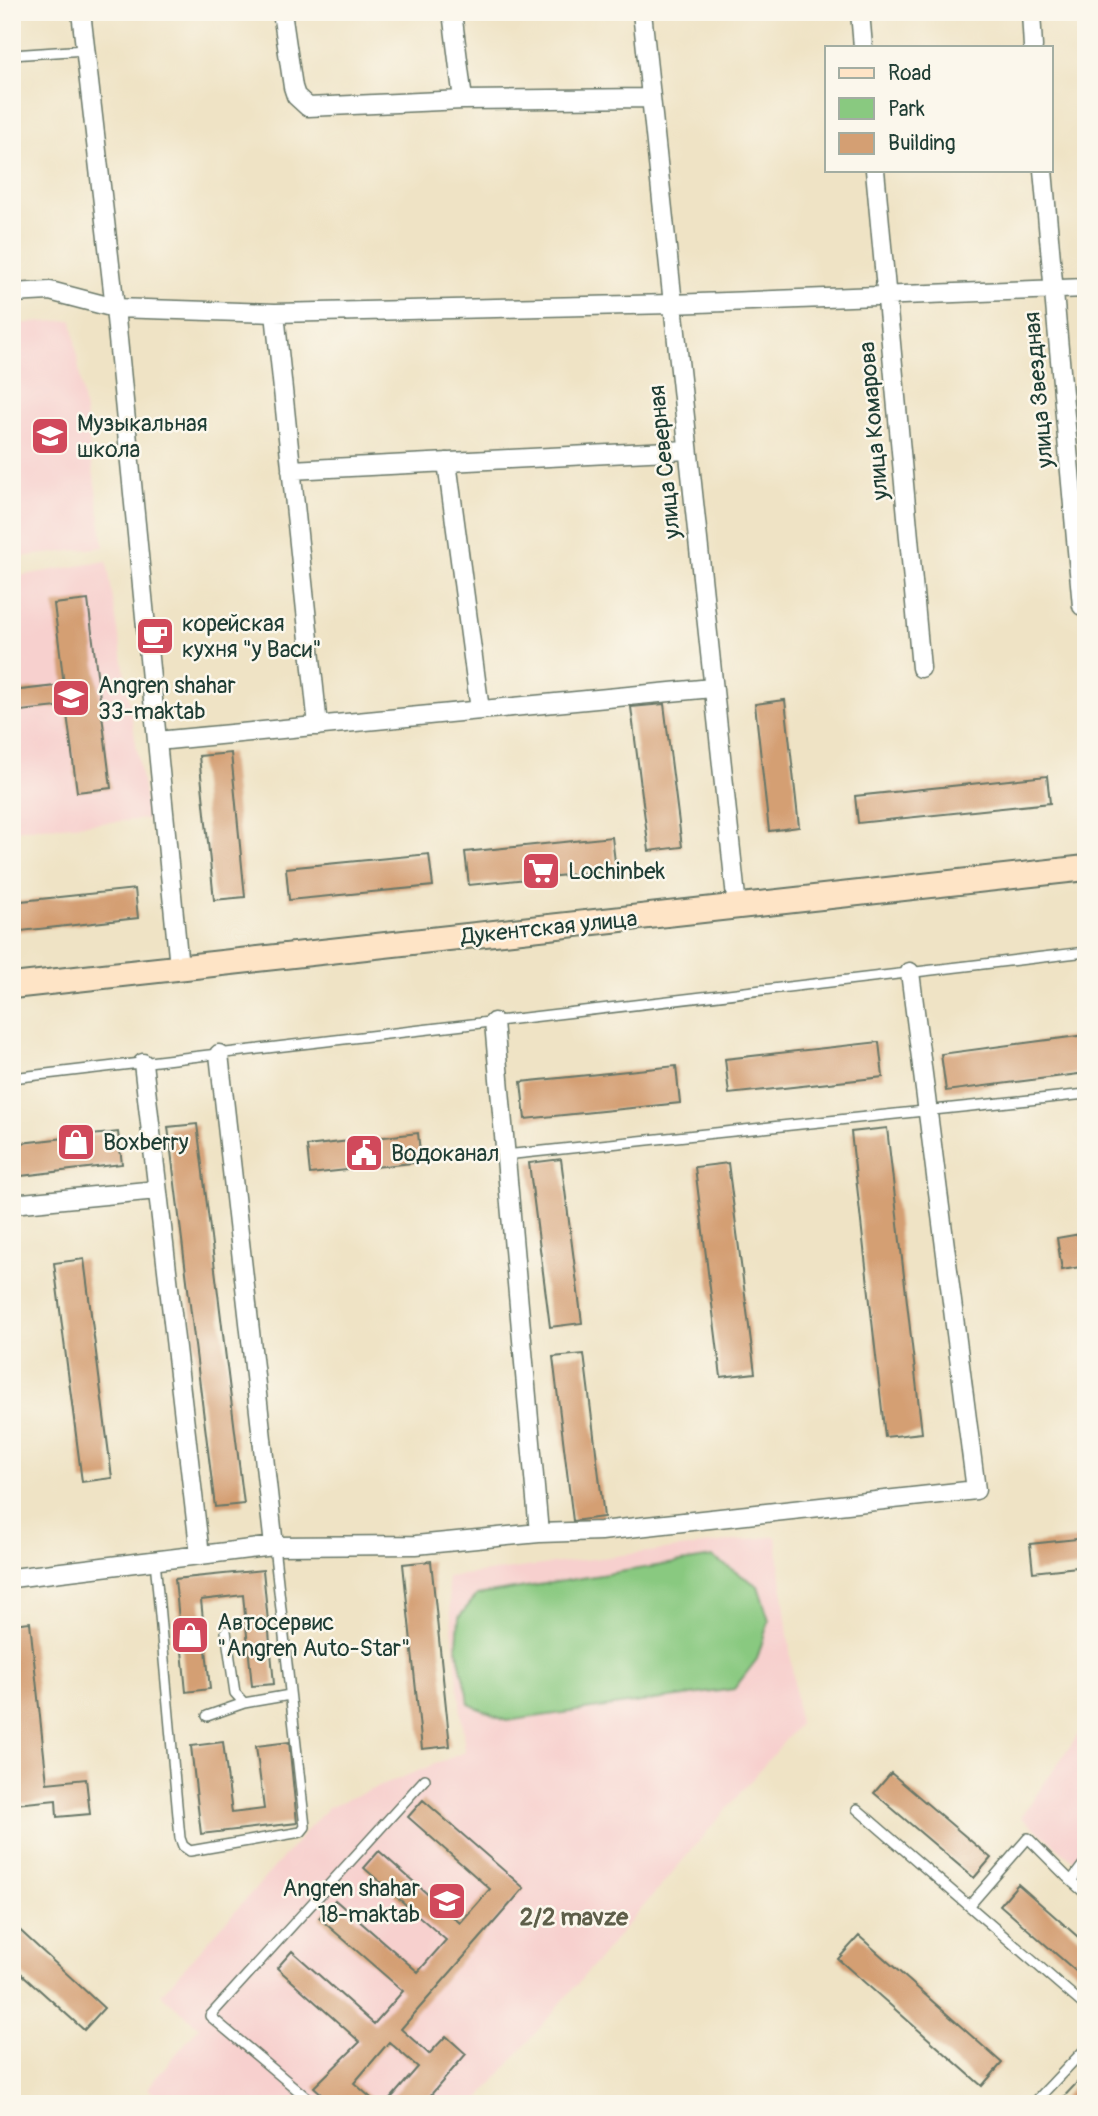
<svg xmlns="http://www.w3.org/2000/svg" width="1098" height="2116" viewBox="0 0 1098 2116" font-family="Pangolin,sans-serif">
  <rect width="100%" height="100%" fill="#fbf7ec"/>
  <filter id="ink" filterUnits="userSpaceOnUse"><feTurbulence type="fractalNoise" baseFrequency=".0143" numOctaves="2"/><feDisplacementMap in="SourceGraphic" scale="14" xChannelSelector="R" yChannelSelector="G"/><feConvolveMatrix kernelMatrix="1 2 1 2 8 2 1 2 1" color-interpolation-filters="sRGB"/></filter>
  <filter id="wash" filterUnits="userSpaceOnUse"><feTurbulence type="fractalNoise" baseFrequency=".00686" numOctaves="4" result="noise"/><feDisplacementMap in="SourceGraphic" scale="28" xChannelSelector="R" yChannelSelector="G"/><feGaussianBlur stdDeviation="1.57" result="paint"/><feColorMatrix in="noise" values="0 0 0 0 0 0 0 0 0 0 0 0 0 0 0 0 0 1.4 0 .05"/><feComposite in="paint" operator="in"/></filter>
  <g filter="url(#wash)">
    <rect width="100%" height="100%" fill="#efe3c5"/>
    <!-- built -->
    <path fill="#f7d0ce" d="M72,320L104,547L12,558V324Z
      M107,561L148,819L12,830V577Z
      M776,1536L799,1724L475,2104H165L147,2088L199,2027L161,1994L328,1807L465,1752L447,1577Z
      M1086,1723V1871L1021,1817Z"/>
    <!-- green -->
    <path fill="#89c980" stroke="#54835a" stroke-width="2" d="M712,1557L758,1586L769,1620L757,1659L734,1689L506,1721L469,1704L457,1648L459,1617L477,1595Z"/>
    <g id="blocks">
      <!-- building -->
      <path fill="#d49f73" d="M88,600L111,788L77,792L66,706L12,712V691L64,685L54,604Z
        M785,700L799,827L769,831L755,704Z
        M664,704L682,847L649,851L631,707Z
        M231,753L245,897L214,900L199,756Z
        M1047,776L1050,803L858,823L855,796Z
        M612,837L616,870L469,885L465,852Z
        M429,854L433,886L289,900L286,868Z
        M135,889L138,918L12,932V902Z
        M1086,1035V1073L946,1091L941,1054Z
        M879,1042L883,1077L729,1094L725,1059Z
        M676,1066L680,1103L525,1119L521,1082Z
        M197,1124L244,1504L215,1507L168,1127Z
        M887,1128L922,1433L885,1437L851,1132Z
        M118,1132L122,1164L12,1177V1144Z
        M418,1133L421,1162L310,1174L307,1146Z
        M561,1159L582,1323L550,1327L529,1163Z
        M728,1163L755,1373L721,1377L695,1167Z
        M1086,1233V1266L1062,1270L1057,1238Z
        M84,1259L112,1478L82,1482L54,1263Z
        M584,1354L604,1517L573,1521L553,1357Z
        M1086,1538V1566L1033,1572L1030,1544Z
        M431,1561L450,1746L422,1749L403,1564Z
        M263,1570L274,1684L252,1686L243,1595L201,1600L210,1689L186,1692L175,1579Z
        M30,1622L47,1783L86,1779L90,1814L57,1817L56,1800L16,1804L12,1767V1624Z
        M223,1742L232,1813L264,1809L256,1746L289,1742L297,1823L201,1834L191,1746Z
        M891,1773L991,1858L974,1878L874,1793Z
        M423,1800L524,1888L401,2029L429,2054L446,2036L466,2054L423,2104H386L418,2067L389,2042L354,2083L378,2104H333L314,2087L360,2042L277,1968L292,1951L374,2024L403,1991L319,1918L335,1900L418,1972L446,1940L364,1868L379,1851L460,1923L490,1889L408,1817Z
        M1018,1884L1086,1944V1980L1000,1905Z
        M12,1923L104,2008L84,2030L12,1965Z
        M859,1936L1002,2063L982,2086L838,1959Z
        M1086,2073V2104H1057Z"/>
    </g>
  </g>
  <g filter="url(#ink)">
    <use href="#blocks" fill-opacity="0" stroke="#687767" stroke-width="2"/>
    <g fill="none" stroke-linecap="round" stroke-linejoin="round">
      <defs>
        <path id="service" d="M12,55L85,50
          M12,1078L1086,952
          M505,1155L1086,1094
          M155,1560L180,1838L183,1846L190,1851L301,1832L305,1827L274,1546
          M226,1631L235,1693L244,1703L290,1695
          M207,1716L244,1703
          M857,1809L1086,2007
          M1086,1861L1071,1881L1086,1894
          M969,1906L1028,1838L1071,1881
          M314,2104L210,2016L425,1779
          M1033,2104L1086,2048"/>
        <path id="minor" d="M81,12L115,308L179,967
          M282,12L293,87L296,96L308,107L463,100L651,98
          M452,12L463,100
          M642,12L737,907
          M860,12L863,47
          M1031,12L1033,47
          M875,170L921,668
          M1043,170L1082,606
          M12,293L50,291L115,308L275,313L672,304L1086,288
          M275,313L318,726
          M447,462L480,710
          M291,470L688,450
          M157,741L712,688
          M494,1022L539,1533
          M219,1054L274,1546
          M143,1063L200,1555
          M12,1204L157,1190
          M12,1578L274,1546L416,1545L539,1533L601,1531L976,1490L910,972"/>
        <path id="secondary" d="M12,986L1086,868"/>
      </defs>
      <!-- service casing -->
      <use href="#service" stroke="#687767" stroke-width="12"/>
      <!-- minor casing -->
      <use href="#minor" stroke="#687767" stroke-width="21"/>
      <!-- secondary casing -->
      <use href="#secondary" stroke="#687767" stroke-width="28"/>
      <!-- service -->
      <use href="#service" stroke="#fff" stroke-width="9"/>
      <!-- minor -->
      <use href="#minor" stroke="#fff" stroke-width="18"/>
      <!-- secondary -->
      <use href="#secondary" stroke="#fee4c6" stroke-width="24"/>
    </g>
  </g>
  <!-- icons -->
  <defs>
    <symbol id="school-square" viewBox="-11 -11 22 22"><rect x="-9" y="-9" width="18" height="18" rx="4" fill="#d1495b" stroke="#fbf7ec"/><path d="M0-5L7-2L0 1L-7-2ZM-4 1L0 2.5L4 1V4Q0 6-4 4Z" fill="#fff"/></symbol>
    <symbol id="cafe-square" viewBox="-11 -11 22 22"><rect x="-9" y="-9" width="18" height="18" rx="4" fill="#d1495b" stroke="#fbf7ec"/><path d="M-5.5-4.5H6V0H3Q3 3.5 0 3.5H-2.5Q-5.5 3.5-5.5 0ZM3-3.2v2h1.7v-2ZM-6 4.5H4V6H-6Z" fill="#fff"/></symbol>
    <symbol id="supermarket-square" viewBox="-11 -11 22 22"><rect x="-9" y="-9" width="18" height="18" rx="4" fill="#d1495b" stroke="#fbf7ec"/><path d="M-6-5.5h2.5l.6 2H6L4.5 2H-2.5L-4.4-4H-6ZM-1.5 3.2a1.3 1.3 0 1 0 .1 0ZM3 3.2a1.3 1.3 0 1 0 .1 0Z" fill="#fff"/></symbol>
    <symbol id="shop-square" viewBox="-11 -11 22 22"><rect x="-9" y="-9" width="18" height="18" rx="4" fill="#d1495b" stroke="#fbf7ec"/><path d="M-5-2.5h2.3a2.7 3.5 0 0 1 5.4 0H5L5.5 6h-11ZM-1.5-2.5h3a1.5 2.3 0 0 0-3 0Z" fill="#fff"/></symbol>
    <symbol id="civic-square" viewBox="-11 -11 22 22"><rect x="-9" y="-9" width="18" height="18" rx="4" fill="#d1495b" stroke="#fbf7ec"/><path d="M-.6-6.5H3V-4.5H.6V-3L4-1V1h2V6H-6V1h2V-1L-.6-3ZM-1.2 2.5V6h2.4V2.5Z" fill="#fff"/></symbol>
  </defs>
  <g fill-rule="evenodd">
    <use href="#school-square" x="28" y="414" width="44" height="44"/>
    <use href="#cafe-square" x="133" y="614" width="44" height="44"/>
    <use href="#school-square" x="49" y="676" width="44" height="44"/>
    <use href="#supermarket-square" x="519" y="849" width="44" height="44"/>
    <use href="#shop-square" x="54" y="1120" width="44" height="44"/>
    <use href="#civic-square" x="342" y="1131" width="44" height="44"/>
    <use href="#shop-square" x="168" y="1613" width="44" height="44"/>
    <use href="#school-square" x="425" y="1879" width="44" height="44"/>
  </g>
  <g text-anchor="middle" stroke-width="5" stroke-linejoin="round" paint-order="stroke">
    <!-- street labels -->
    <g font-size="23" fill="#1f3d34" stroke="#fbf7ec">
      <text transform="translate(1038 390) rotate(-95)" y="8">улица Звездная</text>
      <text transform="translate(873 421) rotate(-95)" y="8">улица Комарова</text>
      <text transform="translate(664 462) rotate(-96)" y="8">улица Северная</text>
      <text transform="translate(549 927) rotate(-6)" y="8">Дукентская улица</text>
    </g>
    <!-- poi labels -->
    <g font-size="23" fill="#1f3d34" stroke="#fbf7ec" text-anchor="start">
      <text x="77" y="431">Музыкальная<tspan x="77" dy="26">школа</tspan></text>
      <text x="182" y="631">корейская<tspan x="182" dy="26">кухня "у Васи"</tspan></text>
      <text x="98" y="693">Angren shahar<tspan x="98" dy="26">33-maktab</tspan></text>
      <text x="568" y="879">Lochinbek</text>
      <text x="103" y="1150">Boxberry</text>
      <text x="391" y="1161">Водоканал</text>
      <text x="217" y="1630">Автосервис<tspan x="217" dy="26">"Angren Auto-Star"</tspan></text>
      <text x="420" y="1896" text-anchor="end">Angren shahar<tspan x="420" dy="26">18-maktab</tspan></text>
    </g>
    <!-- neighbourhood labels -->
    <g font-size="24" font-weight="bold" fill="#5e5f4a" stroke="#fbf7ec">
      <text x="574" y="1925">2/2 mavze</text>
    </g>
  </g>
  <!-- margin -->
  <rect width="1098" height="2116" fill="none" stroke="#fbf7ec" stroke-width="42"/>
  <!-- legend -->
  <rect x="825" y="46" width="228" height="126" fill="#fbf7ec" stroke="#a3ada2" stroke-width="2"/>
  <rect x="839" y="68" width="35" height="10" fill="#fee4c6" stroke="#a3ada2" stroke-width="2"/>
  <text x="888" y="80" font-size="21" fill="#1f3d34">Road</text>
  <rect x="839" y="98" width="35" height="21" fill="#89c980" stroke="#a3ada2" stroke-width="2"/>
  <text x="888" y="116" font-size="21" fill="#1f3d34">Park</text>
  <rect x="839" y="133" width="35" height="21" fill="#d49f73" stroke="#a3ada2" stroke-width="2"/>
  <text x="888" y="150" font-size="21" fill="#1f3d34">Building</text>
</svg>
